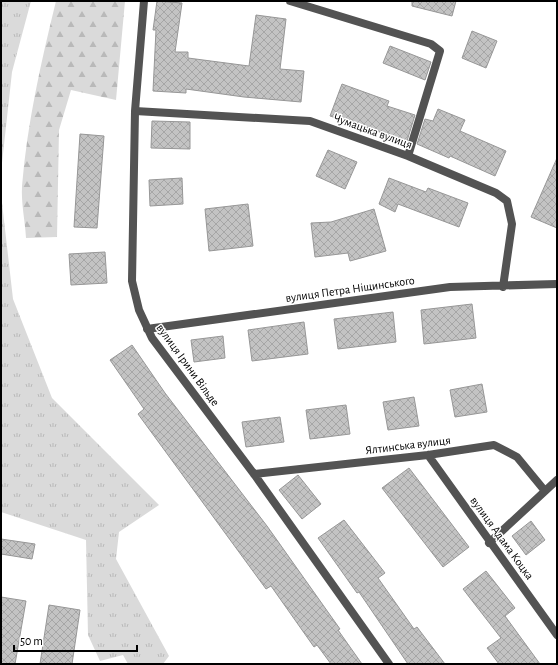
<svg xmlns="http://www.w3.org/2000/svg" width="558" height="665" viewBox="0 0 558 665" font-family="'Alegreya Sans',sans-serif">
  <defs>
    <pattern id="forest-firs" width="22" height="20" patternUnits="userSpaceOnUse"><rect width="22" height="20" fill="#dadada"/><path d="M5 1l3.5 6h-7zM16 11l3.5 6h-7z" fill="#b9b9b9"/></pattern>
    <pattern id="park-tufts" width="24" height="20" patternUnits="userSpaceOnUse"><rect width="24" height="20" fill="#dadada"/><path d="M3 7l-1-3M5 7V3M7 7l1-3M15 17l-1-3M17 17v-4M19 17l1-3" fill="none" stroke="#b9b9b9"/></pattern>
    <pattern id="building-cross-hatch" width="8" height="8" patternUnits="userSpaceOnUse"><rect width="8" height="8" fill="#c3c3c3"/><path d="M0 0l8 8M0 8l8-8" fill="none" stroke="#a6a6a6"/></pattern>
  </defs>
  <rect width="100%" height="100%" fill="#fff"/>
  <!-- forest -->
  <path fill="url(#forest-firs)" d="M56,1H125L116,100L71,90L59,130L57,237L26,238C25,221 21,203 22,186C27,124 41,62 56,1Z"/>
  <!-- park -->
  <path fill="url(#park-tufts)" d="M1,1H31L12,72L1,172Z
    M1,194L13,299L52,398L159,505L119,532L116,559L169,656L163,664H128L123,655L100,661L88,635L86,540L1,512Z"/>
  <!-- building -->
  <path fill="url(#building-cross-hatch)" stroke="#979797" d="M157,1L182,3L175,52H188V58L249,66L256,15L286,19L280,69L304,71L301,102L244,97L186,89V93L153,91L156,30H153Z
    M412,1H456L452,16L412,6Z
    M472,31L497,41L486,68L462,58Z
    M390,46L431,62L425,80L383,63Z
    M342,84L389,101L387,106L415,115L407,141L330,116Z
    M438,109L465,120L460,131L506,151L495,176L450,156L449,158L417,144L425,119L433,121Z
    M152,121L190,122V149L151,148Z
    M80,134L104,136L97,228L74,227Z
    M328,150L357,162L345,189L316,176Z
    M557,158V228L531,217Z
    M182,178L183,204L150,206L149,180Z
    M389,178L426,192L428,188L468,203L459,227L398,204L395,212L379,204Z
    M248,204L253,246L209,251L205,209Z
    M374,209L386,251L350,261L348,253L315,257L311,223L331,222Z
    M105,252L107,283L71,285L69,254Z
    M472,304L476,338L424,344L421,310Z
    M393,312L396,342L338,349L334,319Z
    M304,322L308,354L252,361L248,330Z
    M223,336L225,358L194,362L191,340Z
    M132,345L165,393L267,526L340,629L338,630L362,664H331L317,645L314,647L271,586L266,589L138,414L144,409L110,360Z
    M482,384L487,412L455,417L450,390Z
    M414,397L419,426L388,430L383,402Z
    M346,405L350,434L310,439L306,410Z
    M280,417L284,442L246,447L242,422Z
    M409,468L469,547L443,567L382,488Z
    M298,475L321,504L302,519L279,490Z
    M344,520L385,573L378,578L414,629L417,627L445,664H408L359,592L357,593L318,538Z
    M531,521L545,540L526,555L512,536Z
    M1,539L35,544L32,559L1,554Z
    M486,571L515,608L505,616L540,664H499L487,648L501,638L463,589Z
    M1,597L26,601L15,664H1Z
    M49,605L80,610L72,664H40Z"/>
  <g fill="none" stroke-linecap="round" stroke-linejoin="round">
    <!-- street -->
    <path stroke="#535353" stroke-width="8" d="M144,1L135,111L132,281L139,310L152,338L254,474L389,664
      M290,1L431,44L440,51L408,156
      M135,111L310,121L408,156L496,193L507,201L512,224L503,287
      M147,329L450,287L557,284
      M428,455L557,635
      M254,474L428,455L494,445L517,457L545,491
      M489,543L557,480"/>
  </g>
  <g text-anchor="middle" stroke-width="3" stroke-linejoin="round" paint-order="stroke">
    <!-- street labels -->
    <g font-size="12" fill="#000" stroke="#fff">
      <text transform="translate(373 131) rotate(20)" y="4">Чумацька вулиця</text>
      <text transform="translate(350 289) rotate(-8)" y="4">вулиця Петра Ніщинського</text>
      <text transform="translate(188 365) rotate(54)" y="4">вулиця Ірини Вільде</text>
      <text transform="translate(408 445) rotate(-7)" y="4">Ялтинська вулиця</text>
      <text transform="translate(502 538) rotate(54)" y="4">вулиця Адама Коцка</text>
    </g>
  </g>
  <!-- border -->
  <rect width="558" height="665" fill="none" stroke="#000000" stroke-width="4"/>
  <!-- scale -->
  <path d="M14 645v6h123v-6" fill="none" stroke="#000000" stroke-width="2"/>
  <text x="20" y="645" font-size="12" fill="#000000" stroke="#ffffff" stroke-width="3" paint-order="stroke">50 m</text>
</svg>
